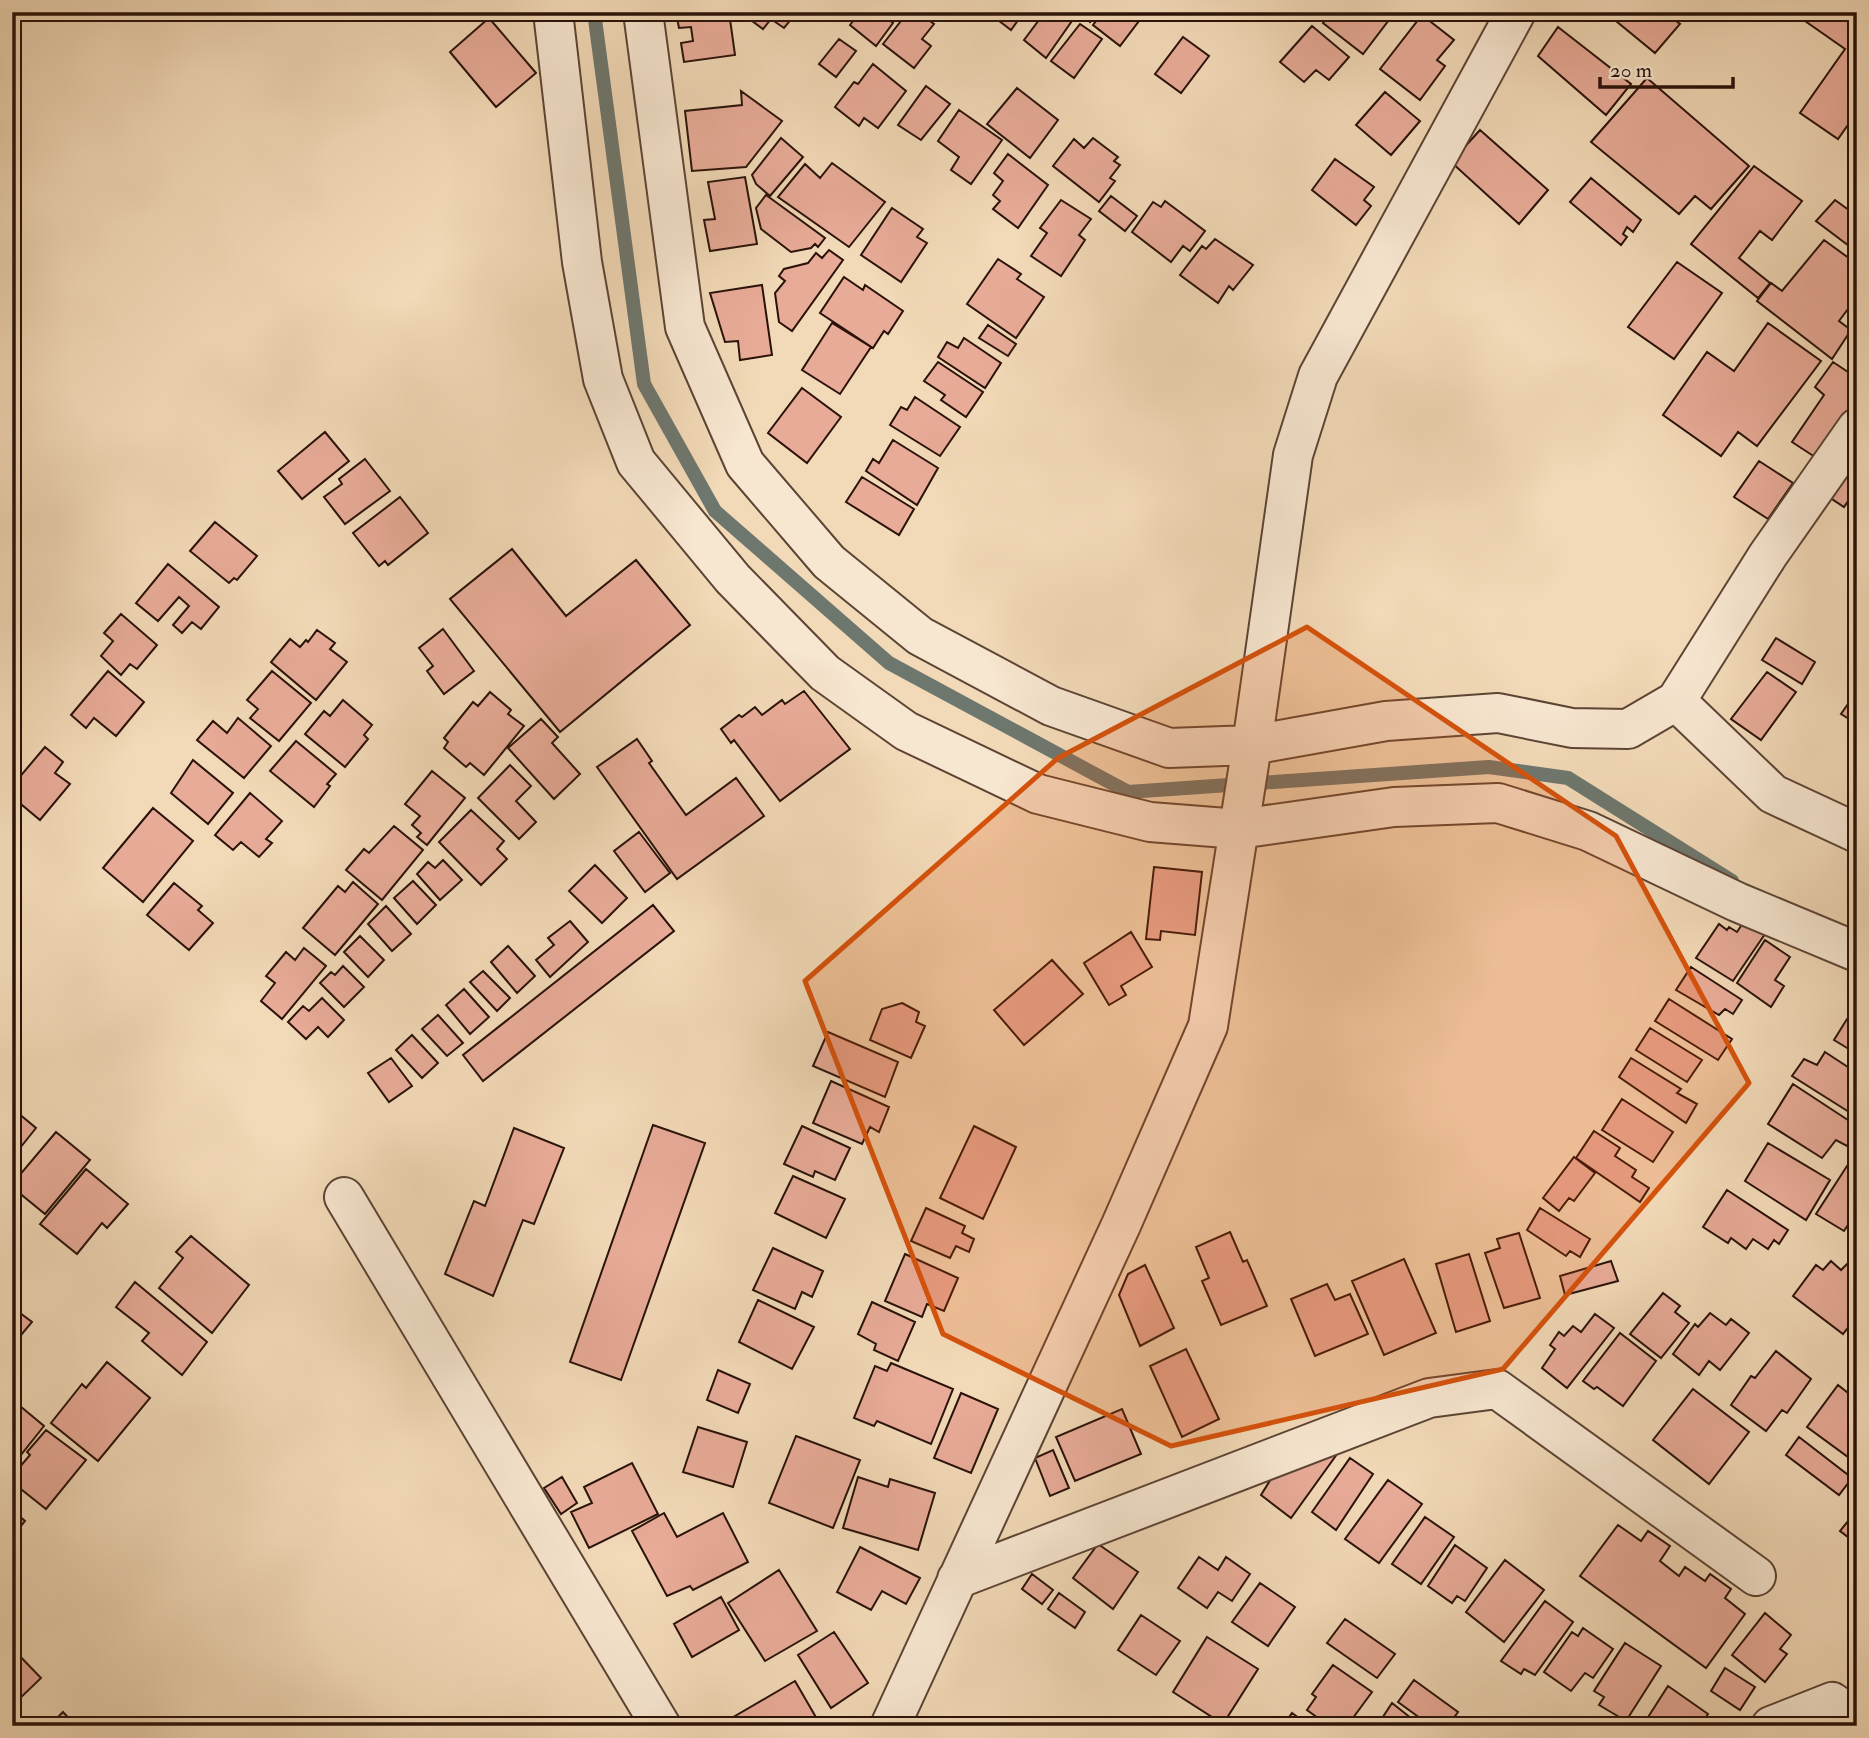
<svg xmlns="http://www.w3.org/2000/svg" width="1869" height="1738" viewBox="0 0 1869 1738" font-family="'IM FELL Double Pica',serif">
  <rect width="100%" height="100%" fill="#f2d9b7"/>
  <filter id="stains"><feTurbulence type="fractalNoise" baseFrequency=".00286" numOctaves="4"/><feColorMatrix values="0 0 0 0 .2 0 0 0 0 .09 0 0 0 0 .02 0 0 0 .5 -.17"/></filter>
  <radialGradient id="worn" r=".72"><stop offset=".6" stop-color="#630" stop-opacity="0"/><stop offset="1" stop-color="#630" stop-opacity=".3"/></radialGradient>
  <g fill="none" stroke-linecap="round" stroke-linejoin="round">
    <!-- stream -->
    <path stroke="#6e776e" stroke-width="14" d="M594,12L644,384L715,511L889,663L1128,792L1489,767L1568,778L1732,881"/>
  </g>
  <!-- building -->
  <path fill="#e8ab98" stroke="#2a1209" stroke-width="2" d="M729,12L735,55L684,62L681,43L693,41L691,27L679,28L676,13Z
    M740,12H797L784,28L771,19L763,29Z
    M860,12H885L883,15L893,23L876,46L850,25Z
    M908,12H918L934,24L922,39L931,46L914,68L883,44Z
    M992,12H1024L1011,30L990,14Z
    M1045,12H1065L1074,18L1046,58L1024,40Z
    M1077,12H1097L1090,22Z
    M1103,12H1144L1145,13L1120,46L1093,25Z
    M1331,12H1395L1363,54L1323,23Z
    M1605,12H1665L1680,24L1655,53Z
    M1811,12H1857V112L1838,139L1800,113L1845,49L1805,21Z
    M1422,15L1454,40L1437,60L1445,66L1420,100L1380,69Z
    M489,18L536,73L496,107L450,52Z
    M1080,24L1102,39L1074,78L1051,61Z
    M1312,26L1349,57L1329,80L1316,70L1304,82L1280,62Z
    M1558,27L1631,84L1606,115L1538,56Z
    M1183,37L1209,56L1181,93L1155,74Z
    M839,39L856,51L836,77L819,64Z
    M873,64L906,91L878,128L864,118L859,126L835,107L854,82L858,84Z
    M1647,78L1749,166L1711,209L1695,196L1679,214L1591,142Z
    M926,86L950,104L921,140L898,125Z
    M1017,88L1058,120L1030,158L987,124Z
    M741,91L782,121L746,167L692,171L685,111L742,105Z
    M1385,92L1420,121L1391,155L1356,125Z
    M959,110L1002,140L971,184L951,170L959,157L938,141Z
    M1480,130L1548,190L1519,224L1451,162Z
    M781,138L803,157L770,196L756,184L752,175Z
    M1093,138L1118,157L1114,161L1120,165L1110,178L1115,181L1099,202L1053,166L1074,139L1084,148Z
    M1008,154L1048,185L1018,228L993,209L1000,201L993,195L1003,181L994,173Z
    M1335,159L1374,187L1364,200L1371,206L1356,225L1312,190Z
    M832,163L885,202L849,247L778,197L805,164L820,178Z
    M1754,166L1802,201L1772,240L1760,231L1739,258L1770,283L1758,298L1691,244Z
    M745,177L757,244L710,251L704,220L715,219L708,182Z
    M1591,178L1641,220L1633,232L1627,227L1623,234L1627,237L1621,245L1570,202Z
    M766,195L825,238L818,247L815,244L811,248L791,252L761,229L756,208Z
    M1111,196L1137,216L1125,231L1099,211Z
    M1061,200L1091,219L1079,235L1085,240L1061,276L1031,256L1047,233L1040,228Z
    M1835,200L1857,216V237L1849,246L1816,221Z
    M1165,201L1205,231L1190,251L1183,246L1171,262L1132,232L1153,202L1161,207Z
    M892,208L923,229L917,237L927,243L901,282L861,255Z
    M1215,239L1253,265L1233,290L1229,286L1218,303L1180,275L1202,246L1206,249Z
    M1824,240L1857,264V297L1839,321L1851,330L1832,359L1757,301L1771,283L1782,291Z
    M829,250L843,260L792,331L779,322L775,293L785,281L779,276L784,269L808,263L816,253L822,258Z
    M998,259L1021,274L1017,279L1044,297L1016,338L967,304Z
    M1677,262L1722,293L1674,359L1628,327Z
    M844,277L863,290L865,285L903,311L888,334L884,331L873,348L820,313Z
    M762,285L772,355L740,360L738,341L725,342L710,293Z
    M832,323L871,347L840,394L802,370Z
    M1768,323L1821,361L1757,446L1738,432L1721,456L1663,415L1707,352L1734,371Z
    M988,325L1016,344L1008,356L979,338Z
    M964,338L1001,363L985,388L938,357L947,342L958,348Z
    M938,362L983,392L966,417L941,400L945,395L924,381Z
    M1833,362L1857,378V398L1815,457L1792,442L1824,395L1815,387Z
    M802,388L841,417L807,463L768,433Z
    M915,397L960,427L940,456L890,425L901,407L907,410Z
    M325,432L349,461L302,499L278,471Z
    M893,440L938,468L917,505L866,471L873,459L879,463Z
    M1857,441V488L1844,507L1811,485Z
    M365,459L390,491L345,524L324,497L342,484L339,479Z
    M1759,461L1793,483L1768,519L1734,497Z
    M862,477L914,509L899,535L846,502Z
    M400,497L428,533L388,565L385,561L379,566L353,533Z
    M215,522L257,556L237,580L234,578L229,583L190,551Z
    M512,549L566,616L636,560L690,625L560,732L450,599Z
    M168,564L219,607L201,629L192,622L182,633L173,625L189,606L179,597L158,621L136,603Z
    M121,614L157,645L137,669L130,664L121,675L101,656L113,641L104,633Z
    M443,629L474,671L444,694L427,671L433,666L419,648Z
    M317,630L335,643L330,649L347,662L316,700L271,662L290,639L300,647L306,640L308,642Z
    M1776,638L1815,662L1802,684L1762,660Z
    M108,671L144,702L116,736L94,718L86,728L71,715Z
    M272,671L311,703L279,741L250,718L258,709L247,700Z
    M1767,672L1796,692L1761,740L1731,719Z
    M804,691L850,749L780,801L734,740L731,743L721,729L739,715L742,717L755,707L762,715L782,700L785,704Z
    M1857,691V724L1841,714Z
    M490,692L511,710L508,714L524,726L484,775L470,763L466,767L444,748L448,742L444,738L473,702L478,706Z
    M343,700L372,725L364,735L368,739L345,767L305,734L324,711L330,716Z
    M238,718L271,746L244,778L197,740L213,721L227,733Z
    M541,719L558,737L552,743L580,774L554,799L508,748Z
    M637,739L652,761L649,763L686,815L736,778L764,816L677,879L597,767Z
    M296,741L336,774L327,784L330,786L314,807L270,771Z
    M45,747L63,762L55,773L70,784L40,820L16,800L20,797L12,791V786Z
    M193,760L233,793L208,824L171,793Z
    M510,765L531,786L516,801L536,822L519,839L478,798Z
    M432,771L465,798L427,845L417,837L421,833L412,825L420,816L405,804Z
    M250,793L282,821L266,839L272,843L259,857L241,842L233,850L215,835Z
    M153,808L193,841L143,902L103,868Z
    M471,810L504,841L497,849L507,859L481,885L439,842Z
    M394,826L423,850L382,900L346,870L364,849L369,853Z
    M639,832L670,873L645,892L614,851Z
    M443,860L462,880L440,900L417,874L428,862L435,868Z
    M595,865L627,898L602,923L569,891Z
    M1154,867L1202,872L1195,935L1161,931L1160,940L1146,939Z
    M413,881L436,905L417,924L394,898Z
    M353,882L378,904L335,955L303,928L338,886L345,892Z
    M174,883L202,906L198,910L213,923L189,950L147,915Z
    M653,905L674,931L483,1081L463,1055Z
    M386,906L411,934L392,951L368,924Z
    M1747,917L1767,931L1733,981L1696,958L1719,924L1727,930L1729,927L1737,932Z
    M570,921L588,942L550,977L536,960L554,945L548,938Z
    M1131,932L1152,967L1121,986L1126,995L1109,1005L1084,963Z
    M360,936L384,960L368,977L344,952Z
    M1765,940L1790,957L1775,980L1784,986L1771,1007L1737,983Z
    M508,946L535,976L517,993L491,962Z
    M304,948L326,966L282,1019L261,1001L275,983L266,976L286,952L295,960Z
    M1052,960L1083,994L1024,1045L994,1010Z
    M343,966L364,987L344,1007L320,983L331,972L335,975Z
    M1691,967L1742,1000L1733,1014L1725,1009L1719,1015L1676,990Z
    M483,971L510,998L497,1011L470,982Z
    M464,989L489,1017L470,1034L446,1005Z
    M322,998L344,1020L328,1037L318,1027L306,1039L288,1022L303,1006L309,1011Z
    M1669,999L1732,1039L1718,1060L1655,1021Z
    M902,1003L919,1012L916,1022L925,1026L911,1058L870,1040L882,1009Z
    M438,1015L463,1043L447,1056L422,1029Z
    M1847,1019L1857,1025V1054L1834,1040Z
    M1650,1028L1702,1060L1687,1082L1636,1050Z
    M828,1032L898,1062L885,1097L813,1066Z
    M412,1035L438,1063L422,1078L396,1050Z
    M1825,1052L1857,1073V1117L1792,1076L1804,1059L1817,1065Z
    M391,1058L412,1086L389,1102L368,1073Z
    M1631,1058L1681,1089L1677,1093L1697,1104L1686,1123L1619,1077Z
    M831,1081L889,1107L879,1132L870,1127L862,1144L813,1123Z
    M1793,1084L1857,1126V1133L1847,1146L1836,1140L1822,1158L1768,1124Z
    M1622,1099L1673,1132L1653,1162L1602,1130Z
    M12,1108L36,1128L12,1158Z
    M653,1125L705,1143L621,1380L570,1362Z
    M802,1126L850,1148L835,1180L815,1171L813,1177L784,1164Z
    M974,1126L1016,1147L983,1219L940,1198Z
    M514,1128L564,1148L534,1224L523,1220L493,1296L445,1274L474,1201L485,1206Z
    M1594,1131L1620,1148L1615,1156L1636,1170L1632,1177L1649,1188L1640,1202L1576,1158Z
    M56,1132L90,1160L45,1214L12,1187V1184Z
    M1768,1143L1830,1180L1806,1220L1745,1181Z
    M1574,1157L1595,1173L1574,1201L1569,1198L1559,1211L1543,1198Z
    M1847,1166L1857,1172V1211L1844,1231L1816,1214Z
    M86,1169L128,1204L107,1228L102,1223L77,1254L40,1224Z
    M793,1176L845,1199L826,1238L775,1213Z
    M1727,1190L1788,1230L1779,1244L1774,1240L1768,1249L1753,1239L1746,1249L1731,1238L1728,1243L1703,1227Z
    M926,1208L965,1226L962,1233L974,1239L969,1252L956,1246L950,1258L911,1241Z
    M1540,1208L1590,1239L1580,1257L1570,1251L1566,1256L1527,1230Z
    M1230,1232L1243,1262L1247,1260L1267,1306L1221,1325L1202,1281L1209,1278L1196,1247Z
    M1519,1233L1540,1298L1504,1308L1485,1253L1500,1248L1497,1239Z
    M191,1236L249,1285L212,1333L159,1288L183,1258L176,1252Z
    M773,1248L823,1271L812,1297L802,1292L795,1309L753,1290Z
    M905,1254L958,1278L944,1311L927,1304L922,1317L885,1301Z
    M1469,1254L1490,1321L1456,1332L1436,1264Z
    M1404,1259L1436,1333L1384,1355L1352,1281Z
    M1611,1261L1618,1281L1565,1295L1560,1276Z
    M1831,1261L1841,1270L1848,1263L1857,1270V1316L1843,1334L1793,1296L1816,1265L1823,1270Z
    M1145,1265L1174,1328L1140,1346L1119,1295L1128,1274Z
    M135,1282L207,1342L182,1375L142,1341L149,1333L116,1307Z
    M1327,1284L1335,1300L1350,1294L1368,1334L1315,1356L1291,1299Z
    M1663,1293L1680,1306L1675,1312L1689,1323L1661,1358L1630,1334Z
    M758,1300L814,1327L792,1369L739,1342Z
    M872,1302L915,1322L898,1361L874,1350L876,1344L858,1334Z
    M12,1307L32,1322L12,1346Z
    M1710,1313L1726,1325L1731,1319L1749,1333L1720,1370L1709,1361L1699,1375L1673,1354L1695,1324L1698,1327Z
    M1595,1314L1614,1328L1567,1388L1542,1368L1555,1349L1550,1345L1559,1332L1564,1336L1573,1326L1581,1332Z
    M1620,1333L1656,1361L1623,1406L1597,1387L1594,1389L1583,1381Z
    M1186,1349L1219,1419L1182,1437L1150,1366Z
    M1776,1351L1811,1379L1787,1413L1782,1410L1766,1431L1731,1405L1751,1376L1755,1378Z
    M107,1362L150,1398L98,1461L51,1423L82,1384L86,1388Z
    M891,1363L953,1389L931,1444L877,1421L874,1426L854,1418L875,1366L887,1371Z
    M718,1370L750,1384L738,1413L707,1400Z
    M1838,1385L1857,1400V1445L1848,1457L1807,1427Z
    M1693,1389L1749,1432L1709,1484L1653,1440Z
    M961,1393L998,1409L971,1473L934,1458Z
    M20,1406L44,1426L20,1456L12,1450V1416Z
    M1122,1409L1141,1454L1075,1481L1056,1437Z
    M698,1427L747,1442L733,1487L683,1472Z
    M46,1430L86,1460L46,1509L12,1482V1476L30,1455L27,1452Z
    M796,1436L860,1460L833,1528L769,1503Z
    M1799,1437L1852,1478L1839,1495L1786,1455Z
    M1053,1450L1069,1488L1050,1496L1035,1458Z
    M1340,1450L1291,1518L1261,1495L1274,1474Z
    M1350,1458L1373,1474L1336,1530L1312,1512Z
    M632,1463L658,1514L589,1548L571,1512L592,1503L584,1487Z
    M562,1477L577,1503L561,1514L544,1488Z
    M858,1477L888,1487L890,1479L935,1493L918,1550L843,1528Z
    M1388,1480L1422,1504L1379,1563L1345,1539Z
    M12,1510L25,1521L12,1537Z
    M1857,1510V1544L1840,1531Z
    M664,1513L677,1537L723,1513L748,1562L693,1590L690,1586L667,1596L632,1531Z
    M1425,1517L1454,1537L1421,1584L1392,1564Z
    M1618,1525L1641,1541L1648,1531L1670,1546L1660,1561L1679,1576L1685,1567L1705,1581L1710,1574L1731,1589L1725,1598L1745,1614L1706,1668L1580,1576Z
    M1098,1544L1138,1572L1113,1609L1073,1578Z
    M1455,1545L1487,1568L1465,1601L1457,1596L1452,1603L1428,1586Z
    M860,1547L920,1578L906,1604L882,1591L871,1610L837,1592Z
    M1199,1557L1218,1570L1226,1557L1250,1574L1232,1601L1218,1592L1207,1608L1178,1588Z
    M1505,1560L1544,1590L1504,1642L1466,1612Z
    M779,1570L817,1631L765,1661L728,1603Z
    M1032,1574L1053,1590L1042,1604L1022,1589Z
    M1260,1583L1295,1607L1268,1646L1232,1622Z
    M1059,1593L1085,1612L1075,1628L1048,1609Z
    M721,1597L739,1630L692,1657L674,1624Z
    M1545,1601L1573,1622L1535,1675L1524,1669L1521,1674L1501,1661Z
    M1765,1613L1791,1635L1780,1649L1787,1654L1765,1682L1732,1655Z
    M1141,1615L1180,1641L1156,1675L1118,1650Z
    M1345,1619L1395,1654L1377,1678L1327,1643Z
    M1583,1628L1613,1649L1593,1678L1585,1673L1571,1691L1544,1672L1572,1632L1578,1636Z
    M834,1632L868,1683L831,1708L798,1655Z
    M1207,1637L1258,1669L1223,1724L1173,1692Z
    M1625,1643L1661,1666L1626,1721L1599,1705L1604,1697L1594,1691Z
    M12,1648L41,1678L12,1706Z
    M1333,1665L1372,1692L1347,1726H1329L1307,1710L1316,1697L1312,1694Z
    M1725,1668L1755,1687L1740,1710L1711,1691Z
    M1414,1680L1458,1712L1448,1726H1431L1398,1702Z
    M795,1681L821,1726H718Z
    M1668,1686L1708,1714L1700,1726L1643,1725Z
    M1392,1703L1421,1726H1377Z
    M63,1712L76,1726H49Z
    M1292,1713L1310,1726H1283Z"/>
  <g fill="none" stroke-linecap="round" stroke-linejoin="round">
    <defs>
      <path id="street" d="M553,12L582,262L603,379L636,462L733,579L825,673L906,731L1038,794L1150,822L1239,829L1394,807L1498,803L1588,831L1737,902L1857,952
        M643,12L685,327L745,464L829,562L920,636L1051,706L1169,748L1252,745L1386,721L1498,713L1572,728L1628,729L1676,701L1768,555L1857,428
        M1676,701L1773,794L1857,833
        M344,1197L661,1726
        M957,1579L1429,1398L1497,1389L1756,1576
        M890,1726L1121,1225L1208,1026L1252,745L1293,455L1318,376L1516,12
        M1771,1726L1832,1702L1857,1719"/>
    </defs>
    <!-- street casing -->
    <use href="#street" stroke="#5c4434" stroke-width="42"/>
    <!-- street -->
    <use href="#street" stroke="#f7e6d0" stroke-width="38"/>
  </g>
  <!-- marked area -->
  <path fill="#d5520c" fill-opacity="0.2" stroke="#d5520c" stroke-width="5" stroke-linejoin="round" d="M1307,627L1616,836L1749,1083L1503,1369L1171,1446L943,1334L805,981L1058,758Z"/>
  <!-- margin -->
  <rect width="1869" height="1738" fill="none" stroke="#f2d9b7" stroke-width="42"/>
  <rect x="14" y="14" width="1841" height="1710" fill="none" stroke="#2a1209" stroke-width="3.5"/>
  <rect x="21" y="21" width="1827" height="1696" fill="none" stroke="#2a1209" stroke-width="2"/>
  <!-- scale -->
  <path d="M1600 77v10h133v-10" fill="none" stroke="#2a1209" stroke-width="3.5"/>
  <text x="1610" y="77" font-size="21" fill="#2a1209" stroke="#f7e6d0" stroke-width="5" paint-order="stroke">20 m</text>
  <rect width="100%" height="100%" filter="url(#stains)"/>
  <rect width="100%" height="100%" fill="url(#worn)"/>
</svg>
